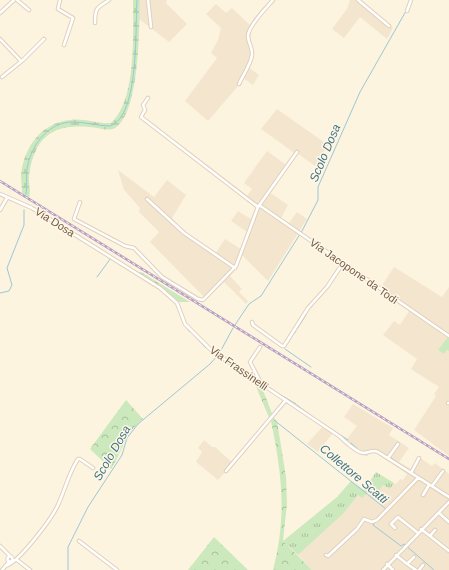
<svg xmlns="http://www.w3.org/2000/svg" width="449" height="570" viewBox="0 0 449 570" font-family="Arial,sans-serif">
  <defs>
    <pattern id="grass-tufts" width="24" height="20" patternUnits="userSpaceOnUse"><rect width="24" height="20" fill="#cce9be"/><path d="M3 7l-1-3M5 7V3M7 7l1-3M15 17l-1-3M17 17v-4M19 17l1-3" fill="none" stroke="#aac09c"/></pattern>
    <pattern id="forest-crowns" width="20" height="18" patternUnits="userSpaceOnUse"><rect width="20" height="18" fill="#cce9be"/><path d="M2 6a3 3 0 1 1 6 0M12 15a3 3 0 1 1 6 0" fill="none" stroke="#aac09c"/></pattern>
    <pattern id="wetland-marsh" width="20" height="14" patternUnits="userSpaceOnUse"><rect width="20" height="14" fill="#cce9be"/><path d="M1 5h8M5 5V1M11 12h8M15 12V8" fill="none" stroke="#aac09c"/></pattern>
  </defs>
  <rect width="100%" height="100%" fill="#fcf4df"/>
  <!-- residential -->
  <path fill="#f4e6ce" d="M140,0H167L166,3L187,24L169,42L139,19Z
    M350,0H359L393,28L387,39L360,17L344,38L332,29L347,9Z
    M216,4L226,13L232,8L250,25L252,31L250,38L254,53L248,67L259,75L253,85L243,78L239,85L208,121L185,101L217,58L211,53L218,40L221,28L206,14Z
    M277,109L328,145L315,166L297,153L269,192L288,205L281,218L289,223L297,212L307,219L268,281L242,255L237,267L230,276L242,289L239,292L248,301L246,304L224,282L206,299L150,242L159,232L139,212L140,208L124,190L118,170L154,197L167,180L186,195L172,218L185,232L215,254L225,239L241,249L247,232L231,221L238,211L251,219L256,207L245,199L252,189L244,183L267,151L285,164L294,154L293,152L261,129Z
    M394,267L442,297L449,287V456L414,430L436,396L434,394L439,387L411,369L417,359L383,335L394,321L400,325L409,311L379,290Z
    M353,404L393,428L389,435L409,448L399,462L412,470L419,457L432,466L435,463L449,474V570H312L298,555L343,514L358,495L383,485L390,489L394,483L396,484L400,479L403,480L407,474L378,453L374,452L361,454L333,433L318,452L307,444L325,424L347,439L357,426L344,417Z
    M204,440L212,447H215L233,463L218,480L196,462L202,452L198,448Z"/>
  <!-- grass -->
  <path fill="url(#grass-tufts)" d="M447,338H449V351L447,350L444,354L438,350Z
    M376,472L394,483L390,489L383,485L374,497L368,492L362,498L358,495L343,514L298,555L283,541L337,497L351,481L364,490Z"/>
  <!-- forest -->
  <path fill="url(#forest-crowns)" d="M138,272H141L190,302H179Z
    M253,379L261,385L273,416L270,420Z
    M126,400L143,419C124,434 124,449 111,469L90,449Z
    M274,418L277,421L286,477L287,504L283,541L312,570H273C287,517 282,474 271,421Z
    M214,537L248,570H188Z"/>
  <!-- wetland -->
  <path fill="url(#wetland-marsh)" d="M133,0H140C139,28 140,113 115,128C110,131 102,129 97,128C76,125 52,125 39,145C33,154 29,169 29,180C29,186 31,191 29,198L22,193C22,187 21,181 21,175C24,147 41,123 70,120C84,118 97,124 111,123C137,100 133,33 133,0Z"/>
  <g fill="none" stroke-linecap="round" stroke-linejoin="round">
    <!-- stream -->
    <path stroke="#9ac8d7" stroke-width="1" d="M26,194C28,186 25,175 28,164C33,143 49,122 73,122C85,122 98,126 110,126C140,116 135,25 137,0
      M97,277L111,258
      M370,283L376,287
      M377,288L410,311
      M0,293L9,291L12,285L7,268L24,225V210
      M235,325L249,304L261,296L302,231L318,200V187L360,92L406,11
      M187,328L190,332
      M297,329L306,315
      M193,334L206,348
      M292,336L296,331
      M286,346L291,338
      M285,349L311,367
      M212,352L218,357
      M222,360L242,372
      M281,395L296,404
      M297,405L314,418
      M274,420L386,509
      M317,420L348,440
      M351,443L359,450
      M361,454L367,455
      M390,457L398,463
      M375,522L373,525L401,546L404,544L434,570
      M68,570V547L88,507L122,455L127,438L138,424L210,364L219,354L233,328"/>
    <defs>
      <path id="minor" d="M17,0L29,10
        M60,0L58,9L73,18L64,45
        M148,0L151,27
        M358,0L389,26
        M407,11L411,0
        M0,13L14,0
        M95,23C95,7 97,8 109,0
        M0,39L21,61
        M2,77L23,60L44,39
        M239,84C243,75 251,64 252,55C253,48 248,43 248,36C248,26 267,7 273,0
        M148,98L143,105L145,110L141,117L258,207
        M0,194L32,208L160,288L177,303L185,324L211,350L339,436C345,441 355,452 363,453C369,453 372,449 378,452L449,497
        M147,199L184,233L235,268
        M80,202L74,219L125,246L134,248L162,277L198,299L203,300L236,266L258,207L297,152
        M259,205L449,336
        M0,210L7,198
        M252,322L253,325L282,346H284L308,308L327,287L343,263
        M260,381L250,362L260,347
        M448,403H449
        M388,458L398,444
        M226,471L286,400
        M411,473L419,458
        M432,486L443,471
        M423,495L429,485
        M439,513L449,522
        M395,528L391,524L398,517L418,533
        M421,529L449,551
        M430,536L435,530
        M79,541L117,570
        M0,546L10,556
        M326,555L328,556L357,529L364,519L372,522L377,520L418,478
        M396,555L407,564
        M7.5 559a2.5 2.5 0 1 1 5 0a2.5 2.5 0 1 1-5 0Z
        M414,557L407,564L416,570
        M17,560L30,570
        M387,564L393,570
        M5,566C18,564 51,519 57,507C65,491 68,474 78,459H80L93,468
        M2,570L9,562
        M383,570L449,502
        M419,570L423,565"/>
    </defs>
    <!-- minor casing -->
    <use href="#minor" stroke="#e0d0bc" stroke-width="4.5"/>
    <!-- minor -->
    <use href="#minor" stroke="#fff" stroke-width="2.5"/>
    <defs>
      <path id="rail" d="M0,181L449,459"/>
    </defs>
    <!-- rail casing -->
    <use href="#rail" stroke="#b79fc5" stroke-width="2.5"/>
    <!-- rail -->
    <use href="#rail" stroke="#fff7e6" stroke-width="1" stroke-dasharray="3" stroke-linecap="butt"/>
  </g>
  <g text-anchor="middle" stroke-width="3" stroke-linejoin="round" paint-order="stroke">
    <!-- street labels -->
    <g font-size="11" fill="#735a47" stroke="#fff7e6">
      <text transform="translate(55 222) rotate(32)" y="4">Via Dosa</text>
      <text transform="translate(354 271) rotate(35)" y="4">Via Jacopone da Todi</text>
      <text transform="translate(239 368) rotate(35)" y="4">Via Frassinelli</text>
    </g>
    <!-- water labels -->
    <g font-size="12" font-style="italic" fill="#417586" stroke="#fff7e6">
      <text transform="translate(325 153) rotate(-67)" y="4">Scolo Dosa</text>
      <text transform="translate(112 453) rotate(-60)" y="4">Scolo Dosa</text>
      <text transform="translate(354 474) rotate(40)" y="4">Collettore Scatti</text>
    </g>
  </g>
</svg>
